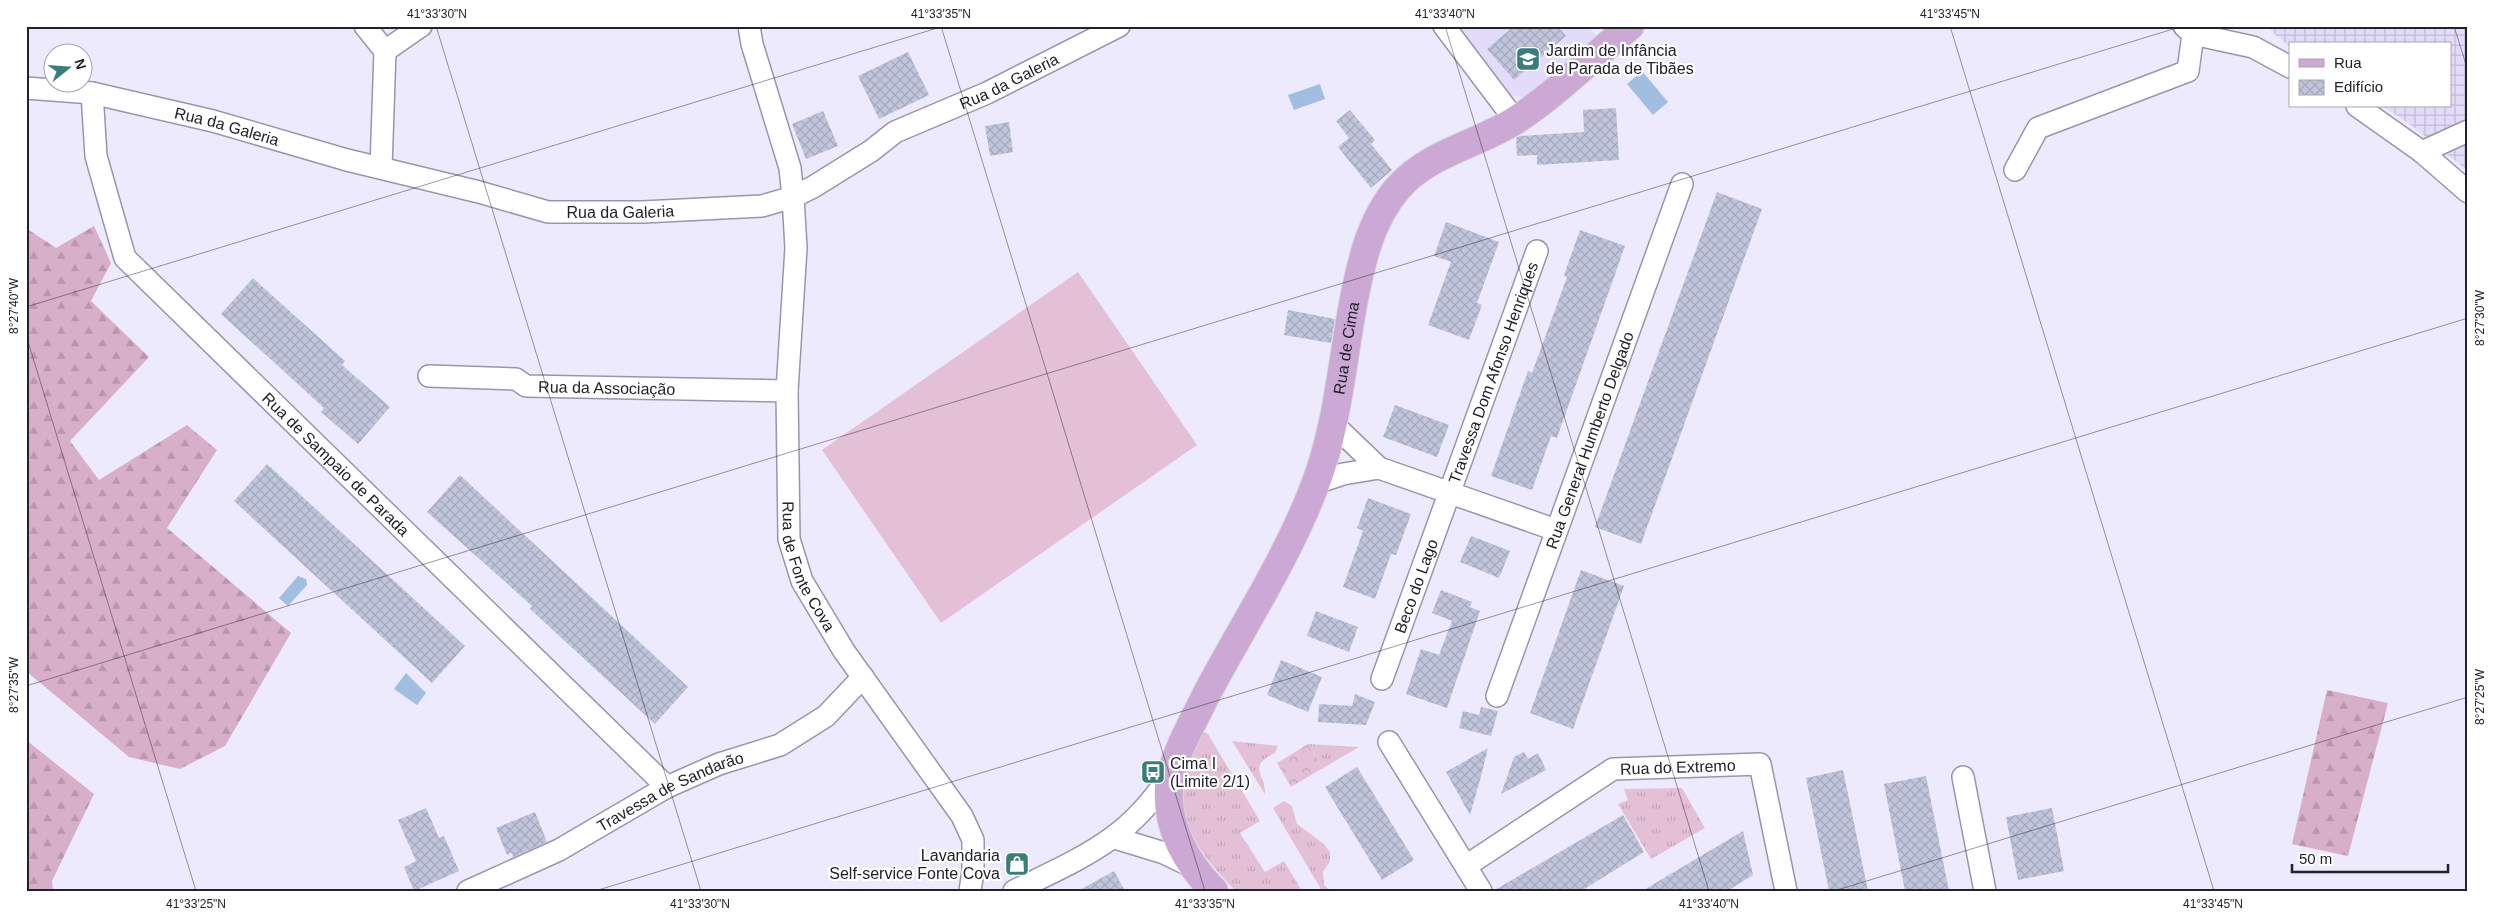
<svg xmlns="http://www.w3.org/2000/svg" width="2494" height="917" viewBox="0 0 2494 917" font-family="Arial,sans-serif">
  <defs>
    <pattern id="industrial-grid" width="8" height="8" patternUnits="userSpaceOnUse" patternTransform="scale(1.25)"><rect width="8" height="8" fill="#e2dbf9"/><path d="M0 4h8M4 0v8" fill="none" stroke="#c2bcd5"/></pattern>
    <pattern id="grass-tufts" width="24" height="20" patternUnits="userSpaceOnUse" patternTransform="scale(1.25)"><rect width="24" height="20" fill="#e4c0d6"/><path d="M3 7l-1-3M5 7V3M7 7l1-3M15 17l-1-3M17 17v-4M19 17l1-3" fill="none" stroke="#c3a5b8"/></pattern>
    <pattern id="forest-firs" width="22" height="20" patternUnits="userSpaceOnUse" patternTransform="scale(1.25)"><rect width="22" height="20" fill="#d8afc9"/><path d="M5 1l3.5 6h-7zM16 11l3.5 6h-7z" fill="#b996ad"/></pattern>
    <pattern id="park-crowns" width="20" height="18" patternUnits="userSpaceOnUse" patternTransform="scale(1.25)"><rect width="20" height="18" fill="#e4c0d6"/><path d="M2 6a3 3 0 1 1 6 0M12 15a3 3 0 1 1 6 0" fill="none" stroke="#c3a5b8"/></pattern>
    <pattern id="building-cross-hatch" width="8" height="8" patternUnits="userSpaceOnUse" patternTransform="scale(1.25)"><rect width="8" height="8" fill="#c0c5dc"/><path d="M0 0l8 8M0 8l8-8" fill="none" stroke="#a5a9bd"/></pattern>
  </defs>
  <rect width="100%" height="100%" fill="#eeeafd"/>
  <!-- built -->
  <path fill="#e2dbf9" d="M1455,26H1587L1600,39L1530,96L1521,97L1509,95L1468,47L1467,39Z"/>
  <!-- industrial -->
  <path fill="url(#industrial-grid)" d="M2265,26H2468V171L2411,125L2382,106H2450V44H2290V47Z"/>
  <!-- grass -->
  <path fill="url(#grass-tufts)" d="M1201,731L1208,734L1260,821L1240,833L1265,872L1284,861L1302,891H1236C1207,862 1173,823 1184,778C1188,762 1195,746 1201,731Z
    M1232,741L1278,746L1275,753C1246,767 1266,774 1265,794Z
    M1308,744L1359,747L1323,768Z
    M1682,788L1705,828L1651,859L1618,804L1628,800L1624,789Z
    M1284,801L1292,806L1297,824L1324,844L1330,852V861L1323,872L1324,885L1331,891H1322L1273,808Z"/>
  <!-- forest -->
  <path fill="url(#forest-firs)" d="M94,226L111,263L91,301L149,357L70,441L99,480L187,425L217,450L167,528L291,633L225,746L180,769L129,757L26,671V228L56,248Z
    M2327,690L2388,703L2348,856L2292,844Z
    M26,740L94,794L52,881L53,891H26Z"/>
  <!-- park -->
  <path fill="url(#park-crowns)" d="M1308,744L1323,768L1291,787L1277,763Z"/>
  <!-- garden -->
  <path fill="#e4c0d6" d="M1078,272L1197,445L941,623L822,450Z"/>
  <!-- water -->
  <path fill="#a1bee0" d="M1642,71L1668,102L1653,115L1627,84Z
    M1320,84L1325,99L1294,110L1288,95Z
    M298,576L306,579L307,585L288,606L279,598Z
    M406,673L426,693L417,705L394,689Z"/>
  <!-- building -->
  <path fill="url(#building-cross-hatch)" d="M1514,26H1557L1566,36L1514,80L1487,49Z
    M908,52L929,95L879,119L858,76Z
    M1616,108L1619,160L1537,165V155L1517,156L1516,138L1520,136L1584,132L1583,110Z
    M1350,110L1375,140L1371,144L1392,170L1371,188L1338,147L1349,138L1336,121Z
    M823,111L838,146L806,159L792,124Z
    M1009,122L1013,152L990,156L985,126Z
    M1717,192L1762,209L1641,544L1595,527Z
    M1446,222L1499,242L1477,303L1482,305L1469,340L1428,325L1451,262L1434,256Z
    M1580,230L1625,246L1557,438L1551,436L1532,490L1491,476L1528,371L1532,373L1567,277L1564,275Z
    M253,278L345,361L342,365L390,407L358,444L321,412L324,408L221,314Z
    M1288,310L1335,319L1331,343L1284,335Z
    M1395,405L1449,425L1437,457L1383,437Z
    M267,464L465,646L432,683L234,501Z
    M460,475L688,687L655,724L530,609L532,606L427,512Z
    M1368,498L1411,514L1396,555L1391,554L1375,599L1343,587L1363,531L1357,528Z
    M1471,536L1510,551L1499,578L1460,562Z
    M1581,570L1624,586L1573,729L1530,713Z
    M1441,590L1472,602L1470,607L1480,611L1447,708L1406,694L1421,649L1439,655L1452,621L1432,613Z
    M1316,611L1358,627L1349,652L1307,636Z
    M1281,660L1322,677L1308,712L1267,695Z
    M1355,694L1375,702L1366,725L1318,722L1319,704L1352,706Z
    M1481,707L1498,711L1491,736L1459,728L1463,711L1479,715Z
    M1488,748L1480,780L1470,815L1446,772Z
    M1524,752L1528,759L1538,753L1546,770L1501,794L1514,757Z
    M1357,767L1414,860L1382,880L1325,787Z
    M1843,770L1868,891H1829L1806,778Z
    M1926,776L1949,891H1905L1884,784Z
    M426,808L439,838L444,836L459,871L414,891L404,867L416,861L398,820Z
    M2052,808L2064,871L2018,880L2006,817Z
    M535,812L547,842L513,857L512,853L507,855L496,828Z
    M1623,815L1644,852L1581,891H1493Z
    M1743,831L1753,875L1727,891H1642Z
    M1114,871L1125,891H1078Z"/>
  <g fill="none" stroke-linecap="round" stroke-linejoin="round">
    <defs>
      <g id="minor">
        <path d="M365,26L385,51L421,26"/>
        <path id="s1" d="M749,26L752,44L790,168L793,197L796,248L787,391L789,539L802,581L844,651L962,816L973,840V871L970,891"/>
        <path d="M1444,26L1515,120"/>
        <path d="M2184,26L2193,34L2253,47L2290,67"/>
        <path id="s2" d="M26,88L92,93L213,121L347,160L479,192L548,212H643L762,206L793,197L813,187L871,151L895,132L987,93L1119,26"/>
        <path id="s3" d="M92,93L96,156L125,258L667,787"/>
        <path d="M2357,106L2422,152L2468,192"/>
        <path d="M2422,152L2468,131"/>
        <path d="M381,168L385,51"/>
        <path d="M2015,170L2038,128L2188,71L2193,34"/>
        <path id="s4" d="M429,376L516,379L526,386L787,391"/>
        <path d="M1332,423L1379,468"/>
        <path d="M1316,483L1343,474L1379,468L1556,530"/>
        <path id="s5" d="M1382,679L1537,251"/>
        <path id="s6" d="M1497,696L1682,184"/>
        <path d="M1389,742L1481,891"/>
        <path d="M1963,777L1985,891"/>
        <path d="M1115,838L1164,853L1195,868"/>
        <path id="s7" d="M1466,866L1613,769L1760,764L1786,891"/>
        <path id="s8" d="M468,891L559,850L667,787L719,764L780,745L826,716L863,677"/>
        <path d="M1014,891C1083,857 1129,840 1171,773"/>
      </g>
      <g id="major">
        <path id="s9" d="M1214,891C1187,864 1166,827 1169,788C1172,757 1193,722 1206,695C1243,625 1287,559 1315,485C1337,428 1342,364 1353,304C1361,263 1370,220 1398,188C1428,153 1479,144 1516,120C1557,93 1593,57 1630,26"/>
      </g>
    </defs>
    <!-- minor casing -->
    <use href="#minor" stroke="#9a95ab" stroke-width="24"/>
    <!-- major casing -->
    <use href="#major" stroke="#d7d7d8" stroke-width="30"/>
    <!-- minor -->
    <use href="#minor" stroke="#fff" stroke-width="21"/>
    <!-- major -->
    <use href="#major" stroke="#cba9d4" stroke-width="28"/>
  </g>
  <!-- ticks -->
  <path fill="none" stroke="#222029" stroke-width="1" stroke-opacity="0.45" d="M436,26L701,891M941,26L1205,891M1445,26L1709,891M1950,26L2214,891M2454,26L2468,71M26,307L944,26M26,335L196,891M26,686L2183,26M595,891L2468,318M1834,891L2468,697"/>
  <!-- icons -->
  <defs>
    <symbol id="school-square" viewBox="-11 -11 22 22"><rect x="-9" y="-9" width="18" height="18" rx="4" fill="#377f78" stroke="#fff"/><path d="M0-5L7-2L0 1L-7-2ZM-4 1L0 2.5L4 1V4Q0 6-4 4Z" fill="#fff"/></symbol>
    <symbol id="bus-square" viewBox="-11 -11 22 22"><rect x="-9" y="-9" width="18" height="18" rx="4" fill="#377f78" stroke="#fff"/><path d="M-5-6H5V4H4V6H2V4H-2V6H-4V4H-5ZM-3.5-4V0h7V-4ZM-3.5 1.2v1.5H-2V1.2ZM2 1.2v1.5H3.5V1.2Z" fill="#fff"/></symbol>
    <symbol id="shop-square" viewBox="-11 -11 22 22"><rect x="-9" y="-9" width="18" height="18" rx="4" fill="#377f78" stroke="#fff"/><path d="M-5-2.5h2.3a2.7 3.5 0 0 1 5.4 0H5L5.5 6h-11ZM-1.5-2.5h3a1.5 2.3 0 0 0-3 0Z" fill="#fff"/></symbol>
  </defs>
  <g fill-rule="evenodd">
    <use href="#school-square" x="1514" y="45" width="28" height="28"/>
    <use href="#bus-square" x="1139" y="758" width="28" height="28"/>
    <use href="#shop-square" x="1003" y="850" width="28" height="28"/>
  </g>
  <g text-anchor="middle" stroke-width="4.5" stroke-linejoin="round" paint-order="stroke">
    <!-- poi labels -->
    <g font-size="16" fill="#222029" stroke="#fff" text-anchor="start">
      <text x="1546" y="56">Jardim de Infância<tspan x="1546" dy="18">de Parada de Tibães</tspan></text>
      <text x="1170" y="769">Cima I<tspan x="1170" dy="18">(Limite 2/1)</tspan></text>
      <text x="1000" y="861" text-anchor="end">Lavandaria<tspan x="1000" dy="18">Self-service Fonte Cova</tspan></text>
    </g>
    <!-- street labels -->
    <g font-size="16" fill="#222029" stroke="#fff">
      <text dy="6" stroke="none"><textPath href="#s2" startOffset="1030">Rua da Galeria</textPath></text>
      <text dy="6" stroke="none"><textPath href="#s2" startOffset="205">Rua da Galeria</textPath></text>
      <text dy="6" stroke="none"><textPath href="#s2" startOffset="610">Rua da Galeria</textPath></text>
      <text dy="6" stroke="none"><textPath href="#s9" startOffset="594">Rua de Cima</textPath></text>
      <text dy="6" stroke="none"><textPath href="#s5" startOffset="326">Travessa Dom Afonso Henriques</textPath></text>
      <text dy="6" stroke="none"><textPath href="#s4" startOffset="180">Rua da Associação</textPath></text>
      <text dy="6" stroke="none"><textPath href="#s6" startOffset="272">Rua General Humberto Delgado</textPath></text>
      <text dy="6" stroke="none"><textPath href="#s3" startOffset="464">Rua de Sampaio de Parada</textPath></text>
      <text dy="6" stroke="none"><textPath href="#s1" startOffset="551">Rua de Fonte Cova</textPath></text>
      <text dy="6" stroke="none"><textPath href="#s5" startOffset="99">Beco do Lago</textPath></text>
      <text dy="6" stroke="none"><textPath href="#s7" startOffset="241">Rua do Extremo</textPath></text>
      <text dy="6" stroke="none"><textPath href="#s8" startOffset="226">Travessa de Sandarão</textPath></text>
    </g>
  </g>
  <!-- border -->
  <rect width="2494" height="917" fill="none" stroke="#ffffff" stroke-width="55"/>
  <!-- legend -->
  <rect x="2289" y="42" width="162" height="65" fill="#ffffff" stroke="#a7a6a9"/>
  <rect x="2299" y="59" width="25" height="8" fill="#cba9d4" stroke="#a7a6a9"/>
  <text x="2334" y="68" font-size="15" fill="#222029">Rua</text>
  <rect x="2299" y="80" width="25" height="15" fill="url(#building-cross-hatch)" stroke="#a7a6a9"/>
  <text x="2334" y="92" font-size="15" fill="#222029">Edifício</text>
  <!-- north arrow -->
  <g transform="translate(68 68) rotate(73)"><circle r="24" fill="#ffffff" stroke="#a7a6a9"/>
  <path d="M0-4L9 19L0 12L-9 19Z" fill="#377f78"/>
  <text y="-8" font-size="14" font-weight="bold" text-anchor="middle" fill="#222029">N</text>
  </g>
  <!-- scale -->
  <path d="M2292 864v8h156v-8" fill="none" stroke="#222029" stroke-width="2.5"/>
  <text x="2299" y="864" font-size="15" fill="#222029" stroke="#ffffff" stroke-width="4" paint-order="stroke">50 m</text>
  <rect x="28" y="28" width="2438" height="862" fill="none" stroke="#222029" stroke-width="2"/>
  <g font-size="12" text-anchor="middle" fill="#222029">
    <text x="437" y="18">41°33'30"N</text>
    <text x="941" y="18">41°33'35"N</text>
    <text x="1445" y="18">41°33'40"N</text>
    <text x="1950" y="18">41°33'45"N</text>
    <text transform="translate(14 306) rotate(-90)" y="4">8°27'40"W</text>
    <text transform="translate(2480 318) rotate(-90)" y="4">8°27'30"W</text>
    <text transform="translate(14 685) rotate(-90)" y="4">8°27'35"W</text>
    <text transform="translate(2480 697) rotate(-90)" y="4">8°27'25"W</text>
    <text x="196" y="908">41°33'25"N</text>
    <text x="700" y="908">41°33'30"N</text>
    <text x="1205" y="908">41°33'35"N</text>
    <text x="1709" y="908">41°33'40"N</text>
    <text x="2213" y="908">41°33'45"N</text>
  </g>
</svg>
